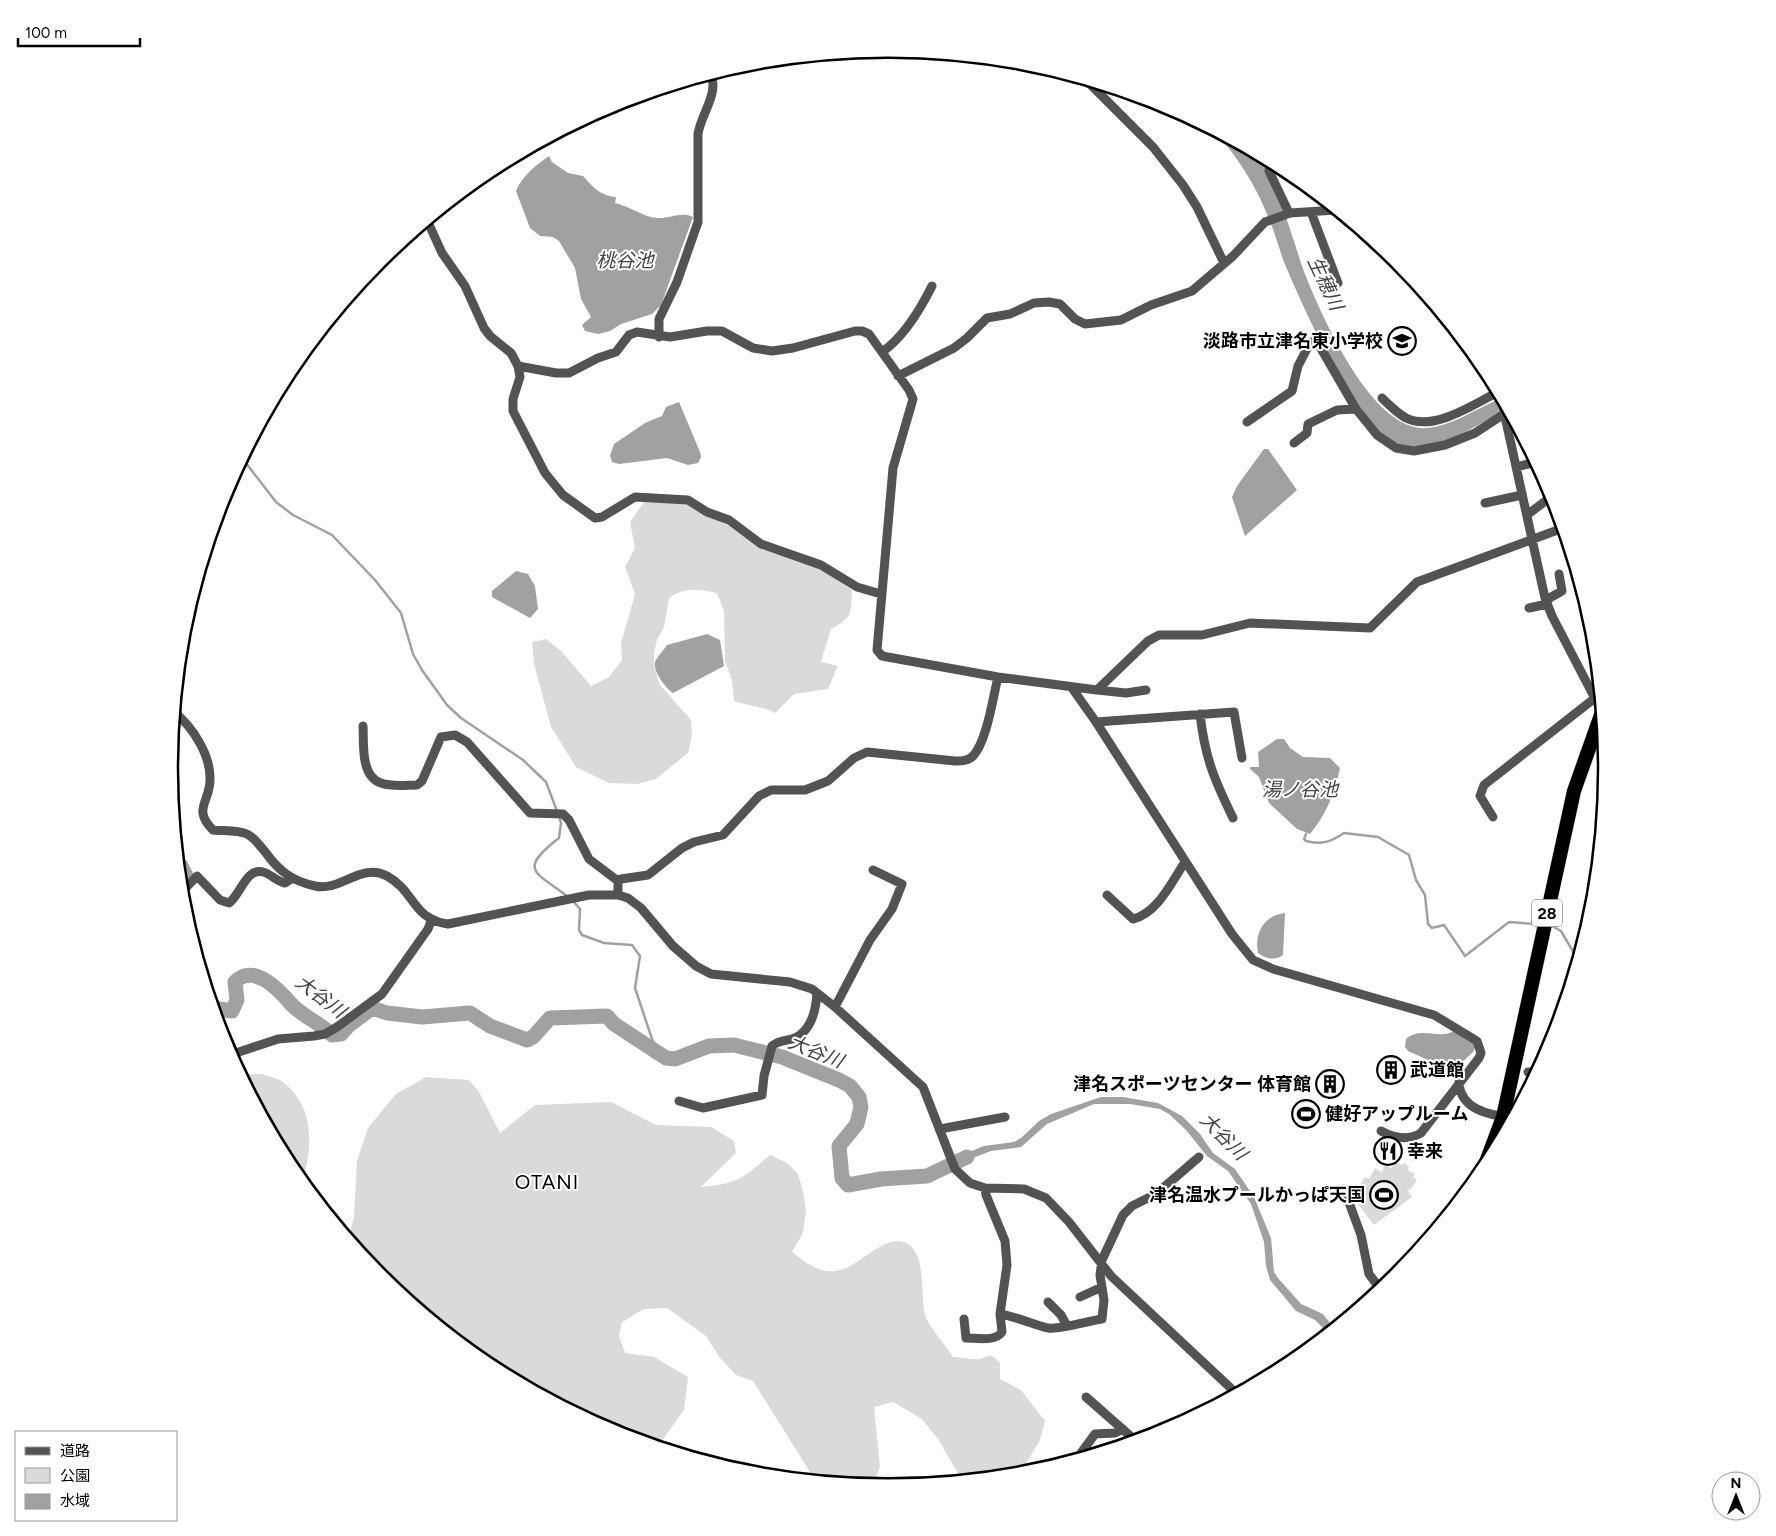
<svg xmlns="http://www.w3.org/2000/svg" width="1776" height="1536" viewBox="0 0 1776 1536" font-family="Figtree,'Noto Sans JP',sans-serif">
  <rect width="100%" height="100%" fill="#fff"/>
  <!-- green -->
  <path fill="#dadada" d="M658,500L691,505L729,526L761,549L821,569L852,590C851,612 853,618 831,629L821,662L838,666L828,689L794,694L775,713C762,706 748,706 734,701L732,680L725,661L724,611L717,593C698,589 684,587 669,598L664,627L657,640L654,653V666L660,685L691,720L692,736L688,753L656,779L637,784L609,783L576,767L551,727L534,664L532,642L546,639L562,652L591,686L609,677L622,660L621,643L635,594L625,567L635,548L630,522L644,502Z
    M261,1074C268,1076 278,1078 283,1082C315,1107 313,1148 302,1182L290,1167L241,1075Z
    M426,1077L469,1080L479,1092L500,1133L535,1105L611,1102L656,1125L711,1127L734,1141L736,1153L701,1187C739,1183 742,1179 770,1155L787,1163L798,1174L803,1191L806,1210L803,1233L792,1252C802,1260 813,1268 826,1271C856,1276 880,1232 906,1243C927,1252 920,1298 925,1315C929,1327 946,1345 953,1357C961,1357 972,1360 979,1359C991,1356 989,1352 1000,1363V1379L1021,1390L1045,1421L1040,1440L1020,1474L962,1480L938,1439L922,1419L893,1402L874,1407L880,1467L872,1486L815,1480L753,1381L736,1375L720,1358L706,1336L667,1308L644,1309L622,1322L619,1336L625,1353L654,1357L688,1377L684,1410L658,1446L612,1432L488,1366L379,1276L348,1239L354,1217L357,1161L368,1128L396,1094Z
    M1396,1162L1402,1165L1404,1163L1409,1167L1408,1170L1415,1174L1413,1177L1417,1180L1410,1190L1407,1189L1412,1197L1374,1225L1356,1202L1361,1197L1354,1193L1365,1177L1369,1179L1375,1168L1382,1172L1385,1165L1391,1168Z"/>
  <!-- water -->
  <path fill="#a1a1a1" d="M1213,130C1223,135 1249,145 1256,154C1275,176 1293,239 1303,269C1320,313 1368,423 1420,428C1445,430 1474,410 1497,400L1499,413C1472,429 1428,456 1396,443C1356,427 1301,303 1284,262C1279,248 1275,233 1269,219C1257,187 1236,154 1213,130Z
    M549,156L552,162L568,173L583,176C593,187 600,196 616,197L615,203C629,206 643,217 657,218C669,219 682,211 693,217L661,305L652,314L621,324L610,331L598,334L585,331L582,325L591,317L581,299L575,268L559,241L553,237L540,236L530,228L516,191C522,176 536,165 549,156Z
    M679,402L700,452L701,457L698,463L688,465L667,458L619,464L612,462L610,456L614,444L645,423L662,416L666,407Z
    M1264,449H1268L1297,490L1245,536L1232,497L1237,486Z
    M516,571L528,574L535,586L538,609L530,618L492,597V591Z
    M707,634L720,640L724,666L673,693C666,688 653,672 655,662C657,657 664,650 667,645Z
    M1277,739H1284L1290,748L1303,757L1330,758L1340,768C1335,794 1326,814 1310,834L1297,829L1269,803L1259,777L1250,769V767H1259L1258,752Z
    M177,854L187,861L194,875L181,889Z
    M1285,913L1283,955C1275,961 1266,959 1258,953C1254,933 1264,915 1285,913Z
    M1454,1031L1473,1043L1475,1048L1473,1052L1451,1073L1446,1068L1408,1051L1405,1047L1406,1039C1421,1026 1439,1040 1454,1031Z
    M1101,1097H1123L1158,1103L1182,1116L1200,1134L1213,1153L1235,1169L1254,1197L1271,1238L1274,1272L1278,1278L1301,1304L1323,1314L1334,1328L1328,1333L1315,1320L1296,1311L1270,1280L1266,1266L1264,1242L1251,1204L1228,1171L1207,1156L1186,1130L1169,1114L1160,1109L1130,1104H1094L1047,1124L1021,1147L991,1151L957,1164L954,1158L984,1146L1014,1142L1021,1138L1039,1121L1051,1114Z"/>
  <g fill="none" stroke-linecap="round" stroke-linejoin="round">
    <!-- stream -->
    <path stroke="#a1a1a1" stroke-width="2.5" d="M242,458L276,502L293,515L332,535L375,580L401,613L413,654L422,670L447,705L461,718L523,760L546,782L557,811
      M559,816L561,823L559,838C518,870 534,871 567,896
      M1306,834L1304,839L1306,841C1321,845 1331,842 1344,833L1378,837L1409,855L1416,880L1425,895L1428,924L1432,928L1444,925L1465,956L1509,922L1534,924
      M573,901L580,909L579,930L582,935L604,943L632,945L640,956L635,988L656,1051
      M1552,926L1561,931L1578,960"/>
    <!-- river -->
    <path stroke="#a1a1a1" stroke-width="15" d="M213,1008L232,1011L237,1000L235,982C254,962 280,991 292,1005C304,1017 320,1023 332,1035L341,1034L348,1026L372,1008L387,1013L422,1017L470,1013L490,1026L527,1040L533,1037L550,1018L607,1016L614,1024L666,1058L675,1059L709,1046L734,1045L782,1057L839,1080L850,1086L859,1097L861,1107L857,1124L839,1146L842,1178L848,1185L881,1179L927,1176L967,1157"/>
    <defs>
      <path id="highway" d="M1482,1173L1503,1117L1574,791L1602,712"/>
    </defs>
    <!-- highway casing -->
    <use href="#highway" stroke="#dbdbdb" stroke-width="15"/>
    <!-- minor -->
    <path stroke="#535353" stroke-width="9" d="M1086,80L1153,147L1183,185L1197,207L1224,263
      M1272,162L1269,171L1289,213
      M1311,212L1338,283
      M427,220L442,253L465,286L484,328L490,336L511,353L518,366L520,377L513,399V411L545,473L563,495L595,518L602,517L635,497L688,500L707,512L729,520L761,544L821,565L857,587L881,594
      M659,337V319L677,282L698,222V134C701,114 719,94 711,74
      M882,352C904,337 920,310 932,286
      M518,366L556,373H569L598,358L616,352L629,335L637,332L670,337L707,331H722L753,348L772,351L793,348L855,331H862L869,334L909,390L913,399L893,468L877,650L882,656L998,677L1097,690L1148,641L1159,635H1202L1250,623L1370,628L1417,582L1563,528
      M898,376L954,348L967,338L987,318L1010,314L1034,303L1049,302L1060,304L1075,319L1085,324L1121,320L1151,305L1192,291L1233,256L1265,222L1290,213L1336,210
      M1500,394L1545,598L1552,616L1601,710
      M1382,398C1389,405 1397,413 1406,418C1434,432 1474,404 1498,392
      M1247,422L1292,391L1298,366L1310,343L1316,340L1356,409L1377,435L1396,448L1414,451L1445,445L1475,433L1504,414
      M1294,443L1307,433L1308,424L1337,410L1356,409
      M1516,467L1536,462
      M1485,503L1522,495
      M1527,515L1552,496
      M1546,600L1562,591L1559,574
      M1529,608L1547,604
      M1072,688L1096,722L1232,934L1253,960L1273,969L1434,1015L1477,1041L1481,1053L1479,1058L1421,1133C1408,1141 1394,1138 1381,1131
      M1097,690L1126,693L1146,690
      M174,712C192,726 211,755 210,780C210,802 192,809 213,830C223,831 238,830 247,834C255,838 260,846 266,853C279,871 292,881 315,886C341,892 361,862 387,876C415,891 412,919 448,924L589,895H618L628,898L641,908L673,946L696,966L711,974L790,982L812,989L835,1007L923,1087L955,1169L970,1183L985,1188L1024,1189L1046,1198L1069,1222L1111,1276L1236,1393
      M1200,714C1205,758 1214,779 1233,818
      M1096,722L1234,712L1242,758
      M363,726C364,743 360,776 381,783C391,787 406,785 417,785L422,781L441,737L455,735L467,742L530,813L563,814L569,820L589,859L618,881
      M1493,817L1480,796L1484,785L1595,698
      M181,893L197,876L220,900L229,903C240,896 246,867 263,872C271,874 276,881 285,883L291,879
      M618,895V881L621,879L648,875L682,848L694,842L723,835L759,796L771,790H805L828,781L854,758L867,752L955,761C962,761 968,761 973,756C987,741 993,697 998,677
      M1107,895L1133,919C1158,913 1172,881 1185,862
      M835,1007L870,940L892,909L902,884L873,870
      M230,1055L278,1039L314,1036L325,1034L337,1027L382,994L428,929L431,921
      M1528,1072H1537
      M1459,1082C1460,1110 1490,1115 1512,1118
      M679,1101L703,1108L762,1095L764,1076L772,1046C779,1040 787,1041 795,1038C812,1030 816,1009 817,993
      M940,1129L1005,1117
      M985,1188L986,1195L1005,1241L1007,1265L1000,1314C1017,1317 1032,1324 1048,1328C1061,1330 1087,1321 1102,1319L1104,1300L1100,1275L1102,1260L1123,1215L1132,1206L1156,1194L1199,1157
      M1344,1189L1361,1235L1369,1274L1381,1290
      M1080,1297L1102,1287
      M1048,1302L1061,1315L1067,1326
      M964,1319L966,1338C977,1338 995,1342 1002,1332L1000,1314
      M1086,1397L1136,1441
      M1081,1457V1453L1095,1434L1115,1433L1123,1429"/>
    <!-- highway -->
    <use href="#highway" stroke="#000" stroke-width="14"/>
  </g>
  <!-- icons -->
  <defs>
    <symbol id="school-ring" viewBox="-11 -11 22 22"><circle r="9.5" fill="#fff" stroke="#000" stroke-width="1.5"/><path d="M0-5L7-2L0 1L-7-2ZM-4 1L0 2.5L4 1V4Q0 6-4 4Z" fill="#000"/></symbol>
    <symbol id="building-ring" viewBox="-11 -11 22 22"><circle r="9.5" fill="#fff" stroke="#000" stroke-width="1.5"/><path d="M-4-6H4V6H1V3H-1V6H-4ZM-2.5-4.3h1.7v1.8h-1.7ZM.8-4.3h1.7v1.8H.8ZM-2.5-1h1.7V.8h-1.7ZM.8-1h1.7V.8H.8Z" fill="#000"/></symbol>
    <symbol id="stadium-ring" viewBox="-11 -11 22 22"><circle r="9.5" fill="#fff" stroke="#000" stroke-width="1.5"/><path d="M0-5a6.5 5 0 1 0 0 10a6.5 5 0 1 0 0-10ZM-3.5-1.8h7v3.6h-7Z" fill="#000"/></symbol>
    <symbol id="restaurant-ring" viewBox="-11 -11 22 22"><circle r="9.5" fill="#fff" stroke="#000" stroke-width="1.5"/><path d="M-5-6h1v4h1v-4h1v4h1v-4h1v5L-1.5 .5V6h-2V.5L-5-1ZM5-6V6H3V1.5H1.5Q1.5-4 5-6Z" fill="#000"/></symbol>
  </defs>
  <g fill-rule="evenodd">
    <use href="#school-ring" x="1386" y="325" width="32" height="32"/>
    <use href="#building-ring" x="1375" y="1054" width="32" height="32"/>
    <use href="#building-ring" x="1314" y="1068" width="32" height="32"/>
    <use href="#stadium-ring" x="1290" y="1098" width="32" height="32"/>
    <use href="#restaurant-ring" x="1372" y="1135" width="32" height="32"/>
    <use href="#stadium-ring" x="1368" y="1179" width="32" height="32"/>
  </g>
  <g text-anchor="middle" stroke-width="4" stroke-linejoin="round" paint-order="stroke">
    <!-- shield labels -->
    <rect fill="#fff" stroke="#4c4c4c" stroke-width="1" x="1532" y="899.5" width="30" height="27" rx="4"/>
    <g font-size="16" font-weight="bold" fill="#000">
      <text x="1547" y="919">28</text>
    </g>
    <!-- poi labels -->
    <g font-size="18" font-weight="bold" fill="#000" stroke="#fff" text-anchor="end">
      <text x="1383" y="347">淡路市立津名東小学校</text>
      <text x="1410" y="1076" text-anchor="start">武道館</text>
      <text x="1311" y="1090">津名スポーツセンター 体育館</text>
      <text x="1325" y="1120" text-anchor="start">健好アップルーム</text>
      <text x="1407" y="1157" text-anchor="start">幸来</text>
      <text x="1365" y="1201">津名温水プールかっぱ天国</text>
    </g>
    <!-- water labels -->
    <g font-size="19" font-style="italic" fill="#424242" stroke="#fff">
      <text x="625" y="267">桃谷池</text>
      <text transform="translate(1326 283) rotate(65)" y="7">生穂川</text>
      <text x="1300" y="796">湯ノ谷池</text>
      <text transform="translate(321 996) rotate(37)" y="7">大谷川</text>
      <text transform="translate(816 1051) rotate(22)" y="7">大谷川</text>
      <text transform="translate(1224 1136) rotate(45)" y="7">大谷川</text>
    </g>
    <!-- quarter labels -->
    <g font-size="20" letter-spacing="1" fill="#000" stroke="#fff">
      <text x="547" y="1189">OTANI</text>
    </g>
  </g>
  <!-- crop -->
  <path d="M0 0H1776V1536H0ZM178 768a710 710 0 1 1 1420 0a710 710 0 1 1-1420 0Z" fill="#fff" fill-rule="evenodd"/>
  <path fill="none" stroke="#000" stroke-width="2.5" d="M178 768a710 710 0 1 1 1420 0a710 710 0 1 1-1420 0Z"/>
  <!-- legend -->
  <rect x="15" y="1431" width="162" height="90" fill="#ffffff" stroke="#999999"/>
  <rect x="25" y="1447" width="25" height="8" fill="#535353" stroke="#999999"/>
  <text x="60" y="1456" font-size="15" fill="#000000">道路</text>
  <rect x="25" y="1468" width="25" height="15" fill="#dadada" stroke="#999999"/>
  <text x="60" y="1481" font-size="15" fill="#000000">公園</text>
  <rect x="25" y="1494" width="25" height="15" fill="#a1a1a1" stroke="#999999"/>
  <text x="60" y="1506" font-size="15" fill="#000000">水域</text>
  <!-- north arrow -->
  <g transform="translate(1736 1496)"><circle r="24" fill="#ffffff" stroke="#999999"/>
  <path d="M0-4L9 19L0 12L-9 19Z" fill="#000000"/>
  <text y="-8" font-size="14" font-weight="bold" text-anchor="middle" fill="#000000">N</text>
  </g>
  <!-- scale -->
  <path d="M18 38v8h122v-8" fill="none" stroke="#000000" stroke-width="2.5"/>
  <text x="25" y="38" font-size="15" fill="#000000" stroke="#ffffff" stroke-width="4" paint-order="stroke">100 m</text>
</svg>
